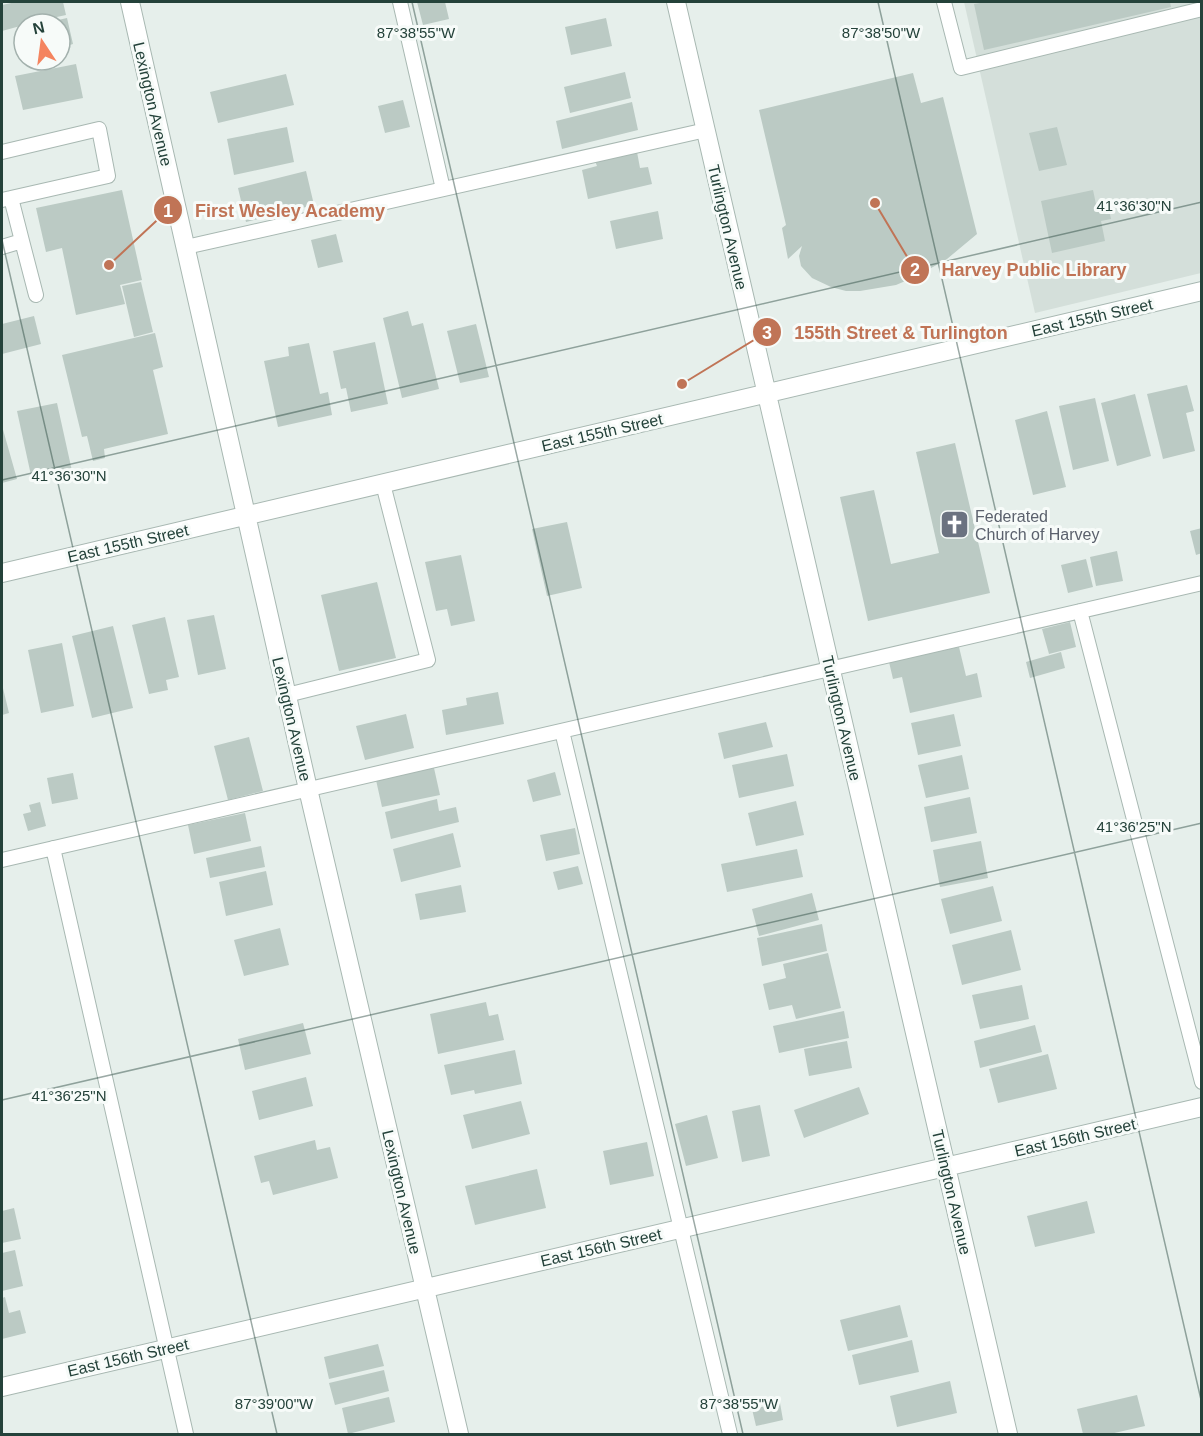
<svg xmlns="http://www.w3.org/2000/svg" width="1203" height="1436" viewBox="0 0 1203 1436" font-family="Helvetica,sans-serif">
  <rect width="100%" height="100%" fill="#e6efeb"/>
  <!-- built -->
  <path fill="#d4dfda" d="M964,2H1201V273L1035,313Z"/>
  <!-- building -->
  <path fill="#bbcac4" d="M16,2H63L66,15L24,24V25L2,31V5Z
    M417,2H445L449,19L423,25Z
    M986,2H1170L1171,7L984,50L974,4Z
    M67,18L73,44L60,48V24L45,23Z
    M606,18L612,46L571,55L565,27Z
    M76,64L83,98L23,110L15,76Z
    M625,72L631,98L570,113L564,87Z
    M913,73L921,103L943,97L977,234L947,259L917,276L896,285L860,291H846L831,287L812,278L801,266L799,256L802,246L788,259L782,228L786,225L759,110Z
    M286,74L294,105L218,123L210,92Z
    M403,100L410,127L385,133L378,106Z
    M632,102L638,130L562,149L556,121Z
    M287,127L294,162L234,175L227,139Z
    M1057,127L1067,165L1039,171L1029,133Z
    M637,152L640,168L648,167L652,184L588,199L582,170L597,166L595,161Z
    M306,171L314,205L246,222L238,188Z
    M122,190L142,280L120,285L125,304L76,315L62,248L46,252L36,208Z
    M1093,190L1096,204L1107,201L1111,219L1101,221L1105,241L1052,253L1041,201Z
    M658,211L663,239L616,249L610,221Z
    M336,234L343,262L318,268L311,240Z
    M141,282L153,332L134,337L122,286Z
    M408,311L412,326L423,323L439,389L402,398L383,318Z
    M34,316L41,344L2,354V324Z
    M476,324L489,377L460,383L447,331Z
    M155,333L163,367L153,370L168,434L104,449L105,458L93,461L87,436L82,437L62,355Z
    M375,342L388,404L351,412L346,388L341,389L333,351Z
    M309,343L320,394L328,392L332,415L278,427L264,361L289,356L288,347Z
    M1187,385L1194,411L1186,413L1195,451L1163,459L1147,394Z
    M1135,394L1151,456L1117,466L1101,403Z
    M1095,398L1109,461L1073,470L1059,406Z
    M57,403L72,471L32,480L17,411Z
    M1047,411L1066,487L1033,495L1015,420Z
    M2,426L17,479L2,483Z
    M955,443L990,593L868,621L840,497L874,490L891,564L939,553L916,452Z
    M567,522L582,588L547,596L532,529Z
    M1202,528V553L1196,555L1190,531Z
    M1117,551L1123,581L1096,586L1090,557Z
    M461,555L475,621L451,626L447,609L436,611L425,562Z
    M1086,559L1093,587L1068,593L1061,565Z
    M377,582L396,658L339,671L321,595Z
    M214,615L226,669L198,675L187,620Z
    M165,617L179,677L166,680L168,690L149,694L132,625Z
    M1070,622L1076,647L1049,654L1042,629Z
    M113,626L133,708L92,718L72,636Z
    M62,643L74,706L41,713L28,650Z
    M959,647L966,676L977,673L982,697L910,713L902,677L893,679L889,662Z
    M1061,652L1065,668L1030,678L1026,662Z
    M2,684L9,713L2,715Z
    M498,692L504,724L446,735L442,710L467,705L466,698Z
    M406,714L414,748L365,760L356,726Z
    M954,714L961,746L918,755L911,723Z
    M766,722L773,747L724,759L718,733Z
    M249,737L263,791L228,800L214,746Z
    M787,754L794,786L739,798L732,765Z
    M962,755L969,789L926,798L918,765Z
    M434,768L440,795L382,807L376,780Z
    M555,772L561,795L533,802L527,780Z
    M73,773L78,799L52,804L47,778Z
    M970,797L977,833L931,842L924,807Z
    M437,799L439,811L456,807L459,822L391,839L385,812Z
    M796,801L804,835L756,846L748,813Z
    M40,802L46,826L28,831L23,814L31,812L29,805Z
    M245,813L251,841L194,854L188,825Z
    M575,828L580,854L546,861L540,835Z
    M453,833L461,867L401,882L393,849Z
    M981,841L988,878L940,887L933,850Z
    M261,846L265,867L210,878L206,858Z
    M797,849L803,877L727,892L721,864Z
    M578,866L583,884L558,890L553,872Z
    M266,871L273,905L226,916L219,882Z
    M461,885L466,912L420,920L415,894Z
    M993,886L1002,921L950,934L941,899Z
    M812,893L819,920L759,936L752,909Z
    M822,924L827,951L762,966L757,938Z
    M280,928L289,965L244,976L234,940Z
    M1011,930L1021,970L962,985L952,945Z
    M828,953L841,1008L796,1019L792,1005L769,1010L763,984L786,978L783,964Z
    M1022,985L1029,1019L980,1029L972,995Z
    M486,1002L489,1016L498,1014L504,1040L438,1054L430,1014Z
    M844,1011L849,1038L779,1053L773,1026Z
    M303,1023L311,1054L245,1070L238,1039Z
    M1035,1025L1042,1052L980,1068L974,1041Z
    M847,1041L852,1068L809,1076L804,1049Z
    M515,1050L522,1084L475,1094L474,1090L451,1095L444,1065Z
    M1048,1054L1057,1089L998,1103L989,1069Z
    M306,1077L313,1106L259,1120L252,1091Z
    M859,1087L869,1114L804,1138L794,1110Z
    M521,1101L530,1134L472,1149L463,1115Z
    M760,1105L770,1156L742,1162L732,1111Z
    M707,1115L718,1158L686,1166L675,1124Z
    M315,1140L317,1150L330,1147L338,1178L273,1195L269,1181L261,1183L254,1156Z
    M647,1142L654,1176L610,1185L603,1151Z
    M537,1169L546,1208L475,1225L465,1186Z
    M1087,1201L1095,1233L1035,1247L1027,1216Z
    M14,1208L21,1239L2,1243V1211Z
    M15,1250L23,1286L2,1291V1253Z
    M5,1297L9,1313L20,1310L26,1333L2,1339V1298Z
    M900,1305L908,1337L848,1351L840,1320Z
    M912,1340L919,1372L859,1385L852,1355Z
    M378,1344L384,1366L329,1379L324,1357Z
    M384,1370L389,1391L335,1405L329,1383Z
    M950,1381L957,1413L897,1427L890,1396Z
    M1137,1395L1145,1426L1110,1434H1083L1077,1409Z
    M389,1397L395,1422L348,1434L342,1408Z
    M780,1403L783,1420L756,1426L752,1409Z"/>
  <g fill="none" stroke-linecap="round" stroke-linejoin="round">
    <defs>
      <path id="service" d="M400,2L443,189
        M944,2L961,68L1202,9
        M2,152L99,129L108,176L2,200
        M22,241L36,295
        M2,247L22,241L11,198
        M186,247L706,130
        M1080,611L1202,1082
        M287,695L428,660L383,484
        M562,731L730,1434
        M53,848L186,1434
        M2,860L1202,583"/>
      <path id="minor" d="M130,2L308,789L459,1434
        M676,2L1008,1434
        M2,573L1202,291
        M2,1387L1202,1107"/>
    </defs>
    <!-- service casing -->
    <use href="#service" stroke="#a8b8b2" stroke-width="16"/>
    <!-- minor casing -->
    <use href="#minor" stroke="#a8b8b2" stroke-width="20"/>
    <!-- service -->
    <use href="#service" stroke="#fff" stroke-width="14"/>
    <!-- minor -->
    <use href="#minor" stroke="#fff" stroke-width="18"/>
  </g>
  <!-- ticks -->
  <path fill="none" stroke="#24423a" stroke-width="1.5" stroke-opacity="0.45" d="M412,2L743,1434M878,2L1202,1404M2,240L277,1434M2,480L1202,202M2,1100L1202,823"/>
  <!-- icons -->
  <defs>
    <symbol id="church-square" viewBox="-11 -11 22 22"><rect x="-9" y="-9" width="18" height="18" rx="4" fill="#6b7280" stroke="#f7fbf9"/><path d="M-1.2-6h2.4v3.5h3.3v2.4h-3.3V6h-2.4V-.1h-3.3v-2.4h3.3Z" fill="#fff"/></symbol>
  </defs>
  <g fill-rule="evenodd">
    <use href="#church-square" x="938" y="508" width="33" height="33"/>
  </g>
  <g text-anchor="middle" stroke-width="6" stroke-linejoin="round" paint-order="stroke">
    <!-- street labels -->
    <g font-size="16" fill="#24423a" stroke="#f7fbf9">
      <text transform="translate(153 104) rotate(77)" y="6">Lexington Avenue</text>
      <text transform="translate(728 227) rotate(77)" y="6">Turlington Avenue</text>
      <text transform="translate(1092 317) rotate(-13)" y="6">East 155th Street</text>
      <text transform="translate(602 432) rotate(-13)" y="6">East 155th Street</text>
      <text transform="translate(128 543) rotate(-13)" y="6">East 155th Street</text>
      <text transform="translate(842 718) rotate(77)" y="6">Turlington Avenue</text>
      <text transform="translate(292 719) rotate(77)" y="6">Lexington Avenue</text>
      <text transform="translate(1075 1137) rotate(-13)" y="6">East 156th Street</text>
      <text transform="translate(402 1192) rotate(77)" y="6">Lexington Avenue</text>
      <text transform="translate(952 1192) rotate(77)" y="6">Turlington Avenue</text>
      <text transform="translate(601 1247) rotate(-13)" y="6">East 156th Street</text>
      <text transform="translate(128 1357) rotate(-13)" y="6">East 156th Street</text>
    </g>
    <!-- worship labels -->
    <g font-size="16" fill="#5b616d" stroke="#f7fbf9" text-anchor="start">
      <text x="975" y="522">Federated<tspan x="975" dy="18">Church of Harvey</tspan></text>
    </g>
  </g>
  <g font-size="15" text-anchor="middle" fill="#24423a" stroke="#f7fbf9" stroke-width="6" stroke-linejoin="round" paint-order="stroke">
    <text x="416" y="38">87°38'55"W</text>
    <text x="881" y="38">87°38'50"W</text>
    <text x="1134" y="211">41°36'30"N</text>
    <text x="69" y="481">41°36'30"N</text>
    <text x="1134" y="832">41°36'25"N</text>
    <text x="69" y="1101">41°36'25"N</text>
    <text x="274" y="1409">87°39'00"W</text>
    <text x="739" y="1409">87°38'55"W</text>
  </g>
  <!-- callouts -->
  <path fill="none" stroke="#c07456" stroke-width="2" d="M109 265L168 210M875 203L915 270M682 384L767 332"/>
  <g fill="#c07456" stroke="#f7fbf9" stroke-width="2">
    <circle cx="109" cy="265" r="6"/>
    <circle cx="875" cy="203" r="6"/>
    <circle cx="682" cy="384" r="6"/>
    <circle cx="168" cy="210" r="15"/>
    <circle cx="915" cy="270" r="15"/>
    <circle cx="767" cy="332" r="15"/>
  </g>
  <g font-size="18" text-anchor="middle" font-weight="bold" fill="#fff">
    <text x="168" y="217">1</text>
    <text x="915" y="276">2</text>
    <text x="767" y="339">3</text>
  </g>
  <g font-size="18" text-anchor="middle" font-weight="bold" fill="#c07456" stroke="#f7fbf9" stroke-width="6" stroke-linejoin="round" paint-order="stroke">
    <text x="290" y="217">First Wesley Academy</text>
    <text x="1034" y="276">Harvey Public Library</text>
    <text x="901" y="339">155th Street &amp; Turlington</text>
  </g>
  <!-- border -->
  <rect width="1203" height="1436" fill="none" stroke="#24423a" stroke-width="6"/>
  <!-- north arrow -->
  <g transform="translate(42 42) rotate(347)"><circle r="28" fill="#f7fbf9" stroke="#a3b1ad" stroke-width="1.5"/>
  <path d="M0-4.5L10 22L0 15L-10 22Z" fill="#f4845f"/>
  <text y="-9" font-size="16" font-weight="bold" text-anchor="middle" fill="#24423a">N</text>
  </g>
</svg>
